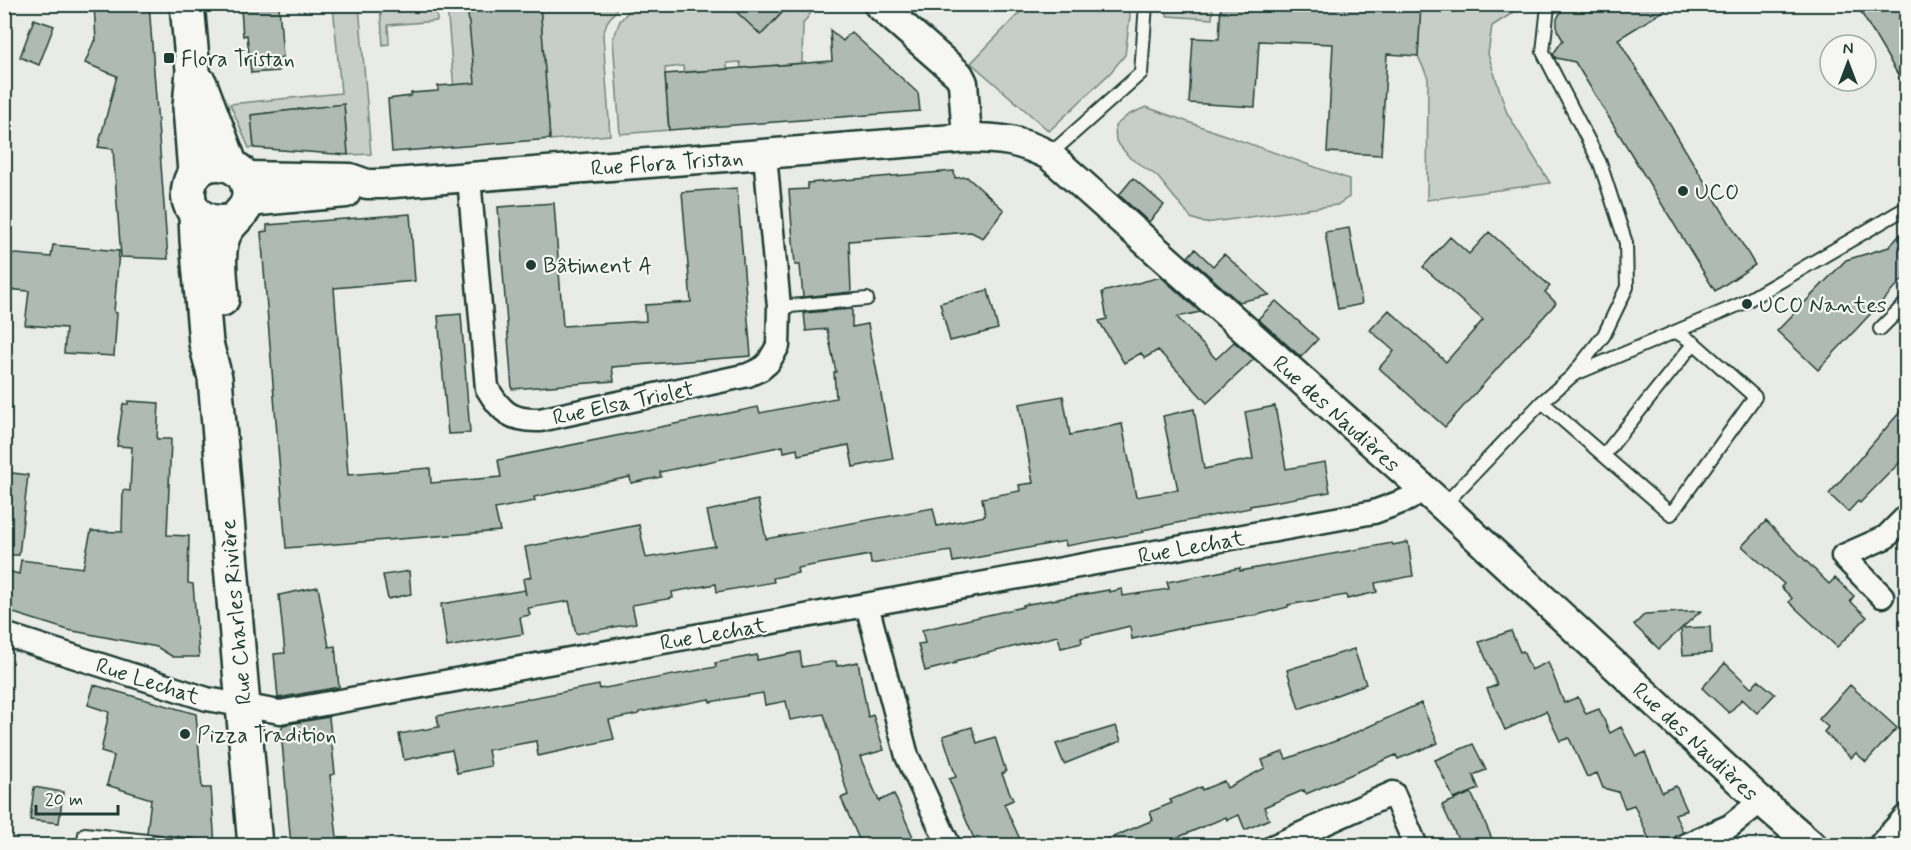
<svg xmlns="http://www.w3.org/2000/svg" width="1911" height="850" viewBox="0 0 1911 850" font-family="Mynerve,sans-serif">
  <rect width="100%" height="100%" fill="#e9ebe7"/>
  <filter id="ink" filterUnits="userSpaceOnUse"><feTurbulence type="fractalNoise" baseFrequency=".0167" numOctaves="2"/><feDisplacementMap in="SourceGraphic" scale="12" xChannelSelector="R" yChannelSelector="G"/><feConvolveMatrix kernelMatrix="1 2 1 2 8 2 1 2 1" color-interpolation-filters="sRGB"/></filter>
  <g filter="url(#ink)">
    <!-- green -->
    <path fill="#c7cec9" stroke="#73867e" stroke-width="1.5" d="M333,5H359L371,154L348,155L344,104L252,115L254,148H249L230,104L341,93Z
      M380,5H433L436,6L437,21L388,25L389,44L383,45Z
      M447,5H475L488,87L454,90Z
      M532,5H620L607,22L603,35L610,135L550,140L540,8Z
      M634,5H735L765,31L790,5H816L803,24L802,63L741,68L740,62L727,63V69L684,72L683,66L665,68L666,92L673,112H667L669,130L620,134L613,39L620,21Z
      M1027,5H1129L1130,16L1125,55L1110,73L1049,131L971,63Z
      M1167,5H1213L1212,19L1167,16Z
      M1421,5H1525L1492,26L1488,54L1507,113L1550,183L1427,200L1428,78L1418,56Z
      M1146,107L1349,179V197L1337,205L1205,223L1191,218L1157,176L1130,158L1116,141L1115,126L1128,115Z"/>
    <!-- building -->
    <path fill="#b0bab5" stroke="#1f3d34" stroke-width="1.5" d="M94,4H149L168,259L121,257L113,149L98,147L117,76L85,63L94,41H96Z
      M467,4H540L550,139L392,152L388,99L411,96V93L438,91V86L475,83Z
      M728,4H790L761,35Z
      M1221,4H1421L1418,56L1387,54L1381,155L1327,152L1333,44L1259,41L1255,107L1189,103L1193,38L1219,39Z
      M1604,4H1675L1618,39L1755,265L1715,291L1575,62L1556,58L1553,54L1563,40L1557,30V19L1561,11L1566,6L1573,5L1592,12Z
      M1856,4H1906V88Z
      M279,6L283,57L278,58L279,71L251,73L247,35L243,36L241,9Z
      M34,19L54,26L39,65L20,57Z
      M830,30L843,41L851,32L918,93L920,111L669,130L665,74L832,61Z
      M344,104L348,155L254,148L251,115Z
      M954,171L955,178L967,177L1004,210L983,238L971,232L849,241L851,292L803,297L800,265H795L789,190L808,189V183Z
      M1133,178L1164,205L1149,222L1119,195Z
      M737,188L751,356L612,367L614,381L512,389L498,207L554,203L563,326L646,321L645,305L691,302L682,192Z
      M410,214L415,281L334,288L348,475L430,468L431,483L501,477L498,460L758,407L760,413L836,398L834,372H836L827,329L806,331L804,313L852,309V327L868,324L893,459L853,467L849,445L798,455L797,449L784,452L783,446L660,472L661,477L631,483L630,477L534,497L535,501L495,509L500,531L286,548L261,232L267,231V225Z
      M1349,228L1362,304L1338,309L1325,232Z
      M1906,228V276L1818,370L1777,331L1846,260L1889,247Z
      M1489,232L1550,286L1545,292L1556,303L1445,427L1379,368L1394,351L1370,330L1389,310L1446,362L1483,320L1423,267L1450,237L1469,254Z
      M53,245L119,251L114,312L117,313L114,356L64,353L66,328L25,325L29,291L4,289V253L51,257Z
      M1195,249L1213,266L1224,254L1269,295L1239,302L1188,257Z
      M1161,277L1200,312L1177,317L1216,359L1234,342L1254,359L1207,403L1158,350L1145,358L1141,353L1124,363L1099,321L1107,319L1102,292Z
      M988,290L998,329L950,341L940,303Z
      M1276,301L1318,339L1301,357L1258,319Z
      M461,314L470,433L448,434L438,316Z
      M1063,396L1070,435L1122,424L1136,497L1178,490L1163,416L1194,409L1204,469L1253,459L1245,412L1275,406L1286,469L1325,462L1330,492L1250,506V508L1143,530L1144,532L1066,546L1065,541L953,562L951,551L871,564L870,555L797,568L798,573L773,578L774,582L717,592L716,584L672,592L673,598L632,605L636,623L576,634L569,601L528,608L530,615L520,617L523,634L447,647L441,604L525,590L526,595L523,579L531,577L525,547L639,525L646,558L715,546L707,511L758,500L766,539L933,508L937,526L985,516L982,498L1020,491L1019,485L1033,483L1019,404Z
      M128,401L159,403L157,439H171L167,535L189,536L188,583L193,584L199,657H173L157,647L68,630L4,610V570L19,574L21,560L83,568L91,531L122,532L123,490L130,491L132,447L117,446L123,404H128Z
      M1906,405V456L1860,503L1858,501L1848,512L1829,494Z
      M4,472L28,475L19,555H4Z
      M1766,521L1829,584L1835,578L1854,596L1850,601L1867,617L1837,647L1789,602L1792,598L1781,587L1784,584L1742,546Z
      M1408,542L1413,576L1375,583L1377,592L1347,599L1346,595L1288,605V607L1257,615L1191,626L1132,639L1130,626L1081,638L1082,643L1061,648L1058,636L955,661L956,663L925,671L918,644L925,643L922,630L1023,607V605L1109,590V592L1122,589L1123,596L1169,589L1167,582L1240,568V571L1392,543L1393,545Z
      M409,571L411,594L388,599L383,575Z
      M318,587L329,647L335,646L339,687L278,698L274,654L285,653L279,595Z
      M1701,611L1682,628L1710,627L1711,653L1683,655L1681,629L1659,649L1634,625L1645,614Z
      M1511,631L1520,652L1523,651L1531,670L1548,662L1564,703L1578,697L1586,714L1599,709L1610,733L1621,727L1636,756L1645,752L1662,792L1676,786L1687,810L1675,814L1683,832L1674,838L1671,846H1652L1634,805L1625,808L1618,792L1603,788L1597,773L1587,777L1569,738L1560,741L1546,711L1505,730L1487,689L1497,685L1479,642Z
      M1354,649L1366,684L1299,709L1287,670Z
      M800,652L802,667L836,661L837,666L858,662L868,717L873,715L884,750L860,757L879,801L894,794L917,846H862L841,798L848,795L824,714L790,720L786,701L765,705L763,693L710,702L709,699L639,712V714L609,720L614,739L538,756L536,741L488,750L491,766L457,773L452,750L404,760L399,734L439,727L437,716L599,685L600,689L716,667L715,663L757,655V660Z
      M1725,663L1751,688L1758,680L1775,694L1757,713L1742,699L1729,713L1702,688Z
      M94,685L196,714L202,788H211L215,846H199L196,840L192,838L147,833L151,799L107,785L114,756L101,752L109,712L88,705Z
      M1850,685L1897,728L1866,762L1856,753L1851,758L1824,732L1828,727L1819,719Z
      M1421,703L1438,743L1398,759L1396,755L1306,794L1304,790L1264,807L1269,819L1245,830L1239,815L1227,820L1226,817L1174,839L1177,846H1092L1153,820L1150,812L1172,803L1170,800L1201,787L1202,790L1224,781L1227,788L1265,768L1262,760L1283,752L1286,759L1341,739Z
      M329,717L335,774L330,775L338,846H291L281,730L283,725Z
      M1116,726L1121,741L1064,764L1056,744Z
      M972,727L977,743L995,737L1006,772L1002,774L1013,800L1004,804L1023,846H977L949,779L956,777L943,736Z
      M1473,744L1486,770L1473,775L1479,789L1454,799L1435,760Z
      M34,787L63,792L59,823L30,820Z
      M1471,793L1484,820L1495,846H1461L1442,805Z"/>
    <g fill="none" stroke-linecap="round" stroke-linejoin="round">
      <defs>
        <path id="service" d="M1049,155L1141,73L1146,4
          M779,307L867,299
          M1880,329L1906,303
          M1573,375L1743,303L1906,208
          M1542,402L1671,514L1755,397L1694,343L1676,332
          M1604,455L1694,343
          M1443,506L1542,402L1572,376L1604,335L1627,287L1626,243L1600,163L1543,52L1548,6L1550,4
          M83,846L85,834L191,846"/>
        <path id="minor" d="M469,178L487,388C501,412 511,421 540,420L748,375L761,369L768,363L778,346L779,307L765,155
          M1882,596L1843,556L1886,537L1906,517
          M867,605L907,756L949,846
          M4,634L207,699L280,712L1374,512L1409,499L1422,488
          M1274,846L1393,793L1416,846
          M1684,846L1730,826L1761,801
          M1879,846L1906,816"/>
        <path id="tertiary" d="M878,4L959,75L963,83L967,138
          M243,176L350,178L367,184H381L967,138C1000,138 1019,140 1049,155L1443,506L1761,801L1813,846
          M248,202L346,193"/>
        <path id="secondary" d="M187,4L193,70L190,107L195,173
          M200,84L231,166
          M196,214L197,240L206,343L215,378L255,846
          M222,299C221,279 216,253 224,234C231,218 250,212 249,192C247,157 195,153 189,187C184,215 211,228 234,220"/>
      </defs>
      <!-- service casing -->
      <use href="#service" stroke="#1f3d34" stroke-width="16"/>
      <!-- minor casing -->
      <use href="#minor" stroke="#1f3d34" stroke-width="27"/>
      <!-- tertiary casing -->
      <use href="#tertiary" stroke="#1f3d34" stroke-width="33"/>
      <!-- secondary casing -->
      <use href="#secondary" stroke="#1f3d34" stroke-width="38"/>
      <!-- service -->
      <use href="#service" stroke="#f6f6f2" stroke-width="12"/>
      <!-- minor -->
      <use href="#minor" stroke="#f6f6f2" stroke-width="22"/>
      <!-- tertiary -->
      <use href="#tertiary" stroke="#f6f6f2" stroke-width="28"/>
      <!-- secondary -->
      <use href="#secondary" stroke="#f6f6f2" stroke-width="33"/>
    </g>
  </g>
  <!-- markers -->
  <g fill="#1f3d34" stroke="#f6f6f2" stroke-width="2">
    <rect x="163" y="52" width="12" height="12" rx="3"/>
    <circle cx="1683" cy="191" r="6"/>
    <circle cx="531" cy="265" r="6"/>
    <circle cx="1747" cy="304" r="6"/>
    <circle cx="185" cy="734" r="6"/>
  </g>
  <g text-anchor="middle" stroke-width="4.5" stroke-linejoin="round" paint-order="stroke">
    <!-- poi labels -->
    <g font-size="22" fill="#1f3d34" stroke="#f6f6f2" text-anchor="start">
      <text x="181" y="66">Flora Tristan</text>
      <text x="1695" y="199">UCO</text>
      <text x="543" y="273">Bâtiment A</text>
      <text x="1759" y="312">UCO Nantes</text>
      <text x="197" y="742">Pizza Tradition</text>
    </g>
    <!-- street labels -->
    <g font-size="22" fill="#1f3d34" stroke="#f6f6f2">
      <text transform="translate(667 162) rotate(-4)" y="8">Rue Flora Tristan</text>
      <text transform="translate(623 402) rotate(-12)" y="8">Rue Elsa Triolet</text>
      <text transform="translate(1337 413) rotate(42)" y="8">Rue des Naudières</text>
      <text transform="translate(1191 546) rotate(-10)" y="8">Rue Lechat</text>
      <text transform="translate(235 612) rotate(-95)" y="8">Rue Charles Rivière</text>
      <text transform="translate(713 633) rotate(-10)" y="8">Rue Lechat</text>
      <text transform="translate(148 680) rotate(18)" y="8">Rue Lechat</text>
      <text transform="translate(1696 741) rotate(43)" y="8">Rue des Naudières</text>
    </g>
  </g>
  <!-- margin -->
  <rect width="1911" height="850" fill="none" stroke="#f6f6f2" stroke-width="24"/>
  <rect x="12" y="12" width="1887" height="826" fill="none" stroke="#1f3d34" stroke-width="2" filter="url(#ink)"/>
  <!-- north arrow -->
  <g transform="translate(1848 63)"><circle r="28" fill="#f6f6f2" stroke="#a0aca6" stroke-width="1.5"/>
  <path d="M0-4.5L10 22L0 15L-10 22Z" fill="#1f3d34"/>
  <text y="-9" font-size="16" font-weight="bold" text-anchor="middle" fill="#1f3d34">N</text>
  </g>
  <!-- scale -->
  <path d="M36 805v9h82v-9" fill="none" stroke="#1f3d34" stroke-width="3"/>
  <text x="45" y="805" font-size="18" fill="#1f3d34" stroke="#f6f6f2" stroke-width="4.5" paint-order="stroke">20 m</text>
</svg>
